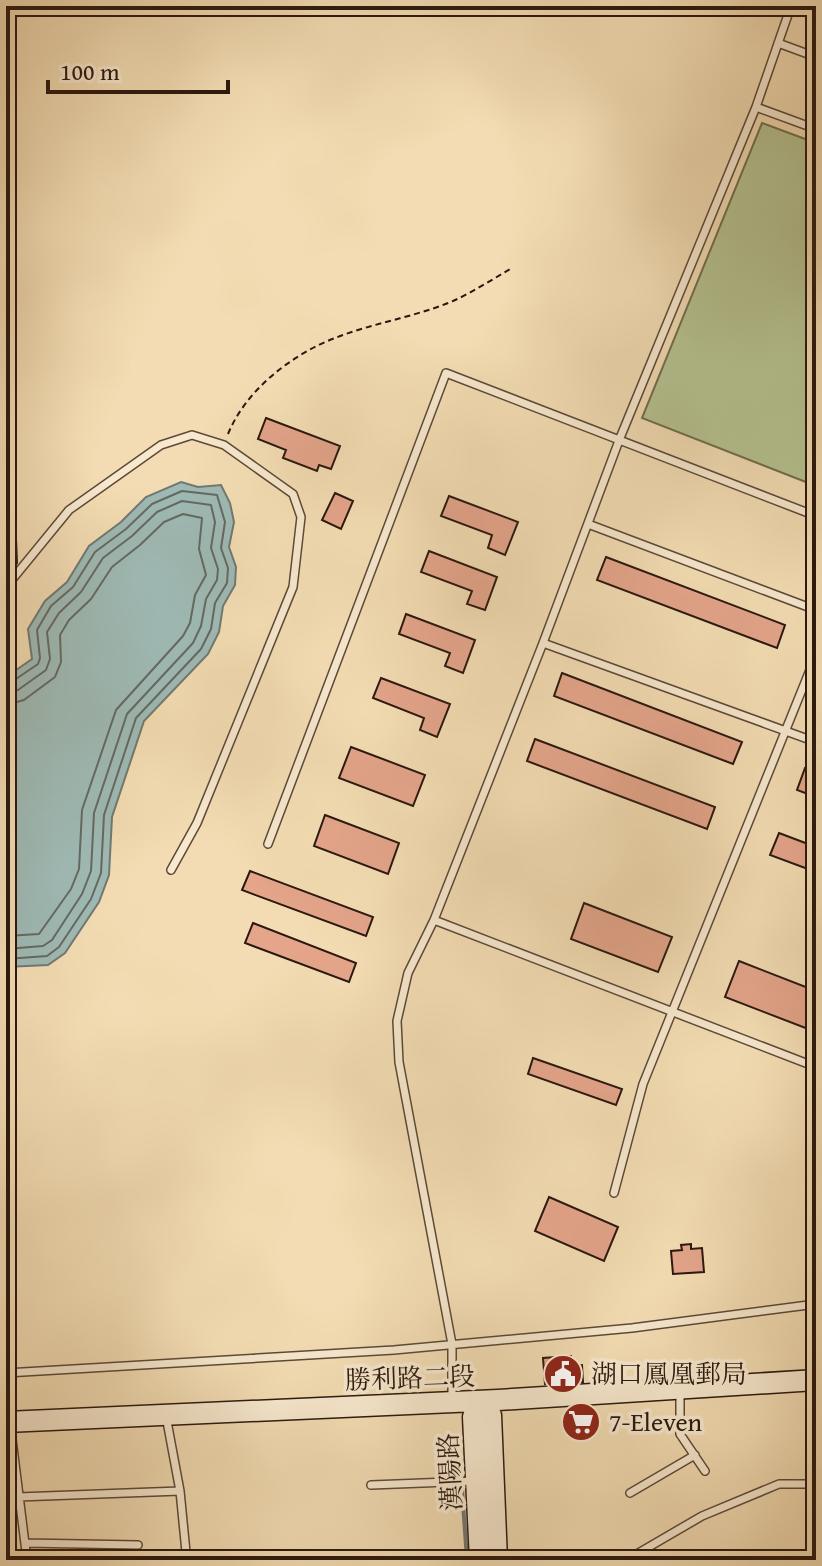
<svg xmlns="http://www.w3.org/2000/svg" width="822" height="1566" viewBox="0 0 822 1566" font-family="'Gentium Book Plus','Noto Serif TC',serif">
  <rect width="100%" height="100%" fill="#f3dcb3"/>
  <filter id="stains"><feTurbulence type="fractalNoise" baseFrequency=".0025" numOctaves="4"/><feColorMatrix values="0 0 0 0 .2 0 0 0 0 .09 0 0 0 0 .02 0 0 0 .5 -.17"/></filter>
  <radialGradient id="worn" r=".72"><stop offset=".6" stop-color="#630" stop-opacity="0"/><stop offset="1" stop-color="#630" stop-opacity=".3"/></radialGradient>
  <!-- green -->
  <path fill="#b5c291" stroke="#706d50" stroke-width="2" d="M762,123L816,143V486L642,418Z"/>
  <!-- water -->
  <path fill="#9ebab5" stroke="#707973" stroke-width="2" d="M181,482L198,487L221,485L230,503L234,522L229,547L236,567L235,585L223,606L219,632L208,654L144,721L112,817L109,875L99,902L65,953L48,965L6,967V677L32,659L28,629L45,601L67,582L89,546L121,522L146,497Z"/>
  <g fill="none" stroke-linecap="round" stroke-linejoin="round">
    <!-- shore -->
    <path stroke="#646962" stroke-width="2" d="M6,683L13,681L38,664L40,658L37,630L51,606L73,587L95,552L126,529L152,504L182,491L217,495L225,522L221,548L228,568L227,583L215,603L211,629L201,649L136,718L104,815L101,873L91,899L59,947L47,956L6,959
      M6,693L18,690L46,670L50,659L47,632L59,613L81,592L103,558L132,536L157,512L182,501L211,505L215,522L211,548L218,569L217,580L206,599L201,626L193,643L127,714L94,813L91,871L82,894L52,940L43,946L6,949
      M6,705L24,700L55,677L61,662L60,635L69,620L91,599L112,567L140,545L164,522L183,514L202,518L199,549L206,575L195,595L190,623L183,636L116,710L82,810L79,869L71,889L39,934L6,936"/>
    <!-- stream -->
    <path stroke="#707973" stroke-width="4" d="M462,1489L467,1560"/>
  </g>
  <!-- building -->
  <path fill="#e4a58b" stroke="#2a180f" stroke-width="2" d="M266,418L340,446L331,469L319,465L317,471L283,458L286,450L258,439Z
    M335,493L353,501L341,529L322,520Z
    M449,496L518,522L505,555L488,548L492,535L441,516Z
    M6,535L16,539L17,563L6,573Z
    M429,551L497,577L485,610L467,604L472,591L421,572Z
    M606,557L785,625L777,648L597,580Z
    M406,614L475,640L463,673L445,666L450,653L399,634Z
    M562,673L742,742L733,764L554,696Z
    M381,678L450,704L437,737L420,730L424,718L373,698Z
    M535,739L715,807L707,829L527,761Z
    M351,747L425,775L413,806L339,778Z
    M805,768L816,772V797L797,790Z
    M325,815L399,843L388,874L314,846Z
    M779,833L816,847V872L770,855Z
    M250,871L373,917L366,936L242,890Z
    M584,903L672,937L658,972L571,939Z
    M253,923L356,963L349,982L245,943Z
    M739,961L816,991V1032L725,997Z
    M533,1058L622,1089L616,1105L528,1074Z
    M549,1197L618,1227L604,1261L535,1231Z
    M691,1244V1249L702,1248L704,1272L673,1274L671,1251L682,1250L681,1245Z
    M571,1356L572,1366L582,1365L583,1382L545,1384L543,1358Z"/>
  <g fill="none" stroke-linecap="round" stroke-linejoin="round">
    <defs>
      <path id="lane" d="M778,43L816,57
        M756,107L816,129
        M588,524L816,610
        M6,587L69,510L161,445L192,435L224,445L293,494L301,517L293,587L197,823L171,870
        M543,643L816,742
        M268,844L446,373L816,516
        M434,920L816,1067
        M614,1193L643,1084L816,655
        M6,1373L394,1350L632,1328L816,1304
        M680,1392V1434L705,1471
        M452,1400V1344L399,1062L397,1021L408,973L434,920L543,643L620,438L756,107L791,6
        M166,1416L180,1491L186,1552
        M10,1423L27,1560
        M371,1485L474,1481
        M630,1493L695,1455
        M18,1497L180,1491
        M25,1543L138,1545
        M635,1555L702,1516L779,1484H816"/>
      <path id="secondary" d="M6,1422L498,1400L816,1380
        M480,1560L473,1417L479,1401L491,1415L497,1560"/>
    </defs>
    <!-- lane casing -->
    <use href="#lane" stroke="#5c4938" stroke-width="10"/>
    <!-- secondary casing -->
    <use href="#secondary" stroke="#2a180f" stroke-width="23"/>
    <!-- path -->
    <path stroke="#2a180f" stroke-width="2" stroke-dasharray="6 4" stroke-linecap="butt" d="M228,434C246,390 291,355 335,338C373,323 415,317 453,301C473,292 493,279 512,268"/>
    <!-- lane -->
    <use href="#lane" stroke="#f7e8ce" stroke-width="7"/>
    <!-- secondary -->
    <use href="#secondary" stroke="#f7e8ce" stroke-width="20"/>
  </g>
  <!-- icons -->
  <defs>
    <symbol id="civic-disc" viewBox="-11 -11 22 22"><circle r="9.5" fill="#8f2418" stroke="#f7e8ce"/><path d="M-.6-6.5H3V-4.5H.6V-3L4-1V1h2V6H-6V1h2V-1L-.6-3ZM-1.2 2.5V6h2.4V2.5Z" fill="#fff"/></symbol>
    <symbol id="supermarket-disc" viewBox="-11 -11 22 22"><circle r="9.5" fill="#8f2418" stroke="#f7e8ce"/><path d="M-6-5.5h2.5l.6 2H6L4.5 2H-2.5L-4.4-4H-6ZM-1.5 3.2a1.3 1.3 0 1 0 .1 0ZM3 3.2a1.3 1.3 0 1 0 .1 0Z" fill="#fff"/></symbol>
  </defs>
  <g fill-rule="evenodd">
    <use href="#civic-disc" x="541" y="1352" width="44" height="44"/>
    <use href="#supermarket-disc" x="559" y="1400" width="44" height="44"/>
  </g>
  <g text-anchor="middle" stroke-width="7" stroke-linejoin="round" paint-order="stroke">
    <!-- poi labels -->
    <g font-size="26" fill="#2a180f" stroke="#f7e8ce" text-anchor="start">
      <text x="591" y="1383">湖口鳳凰郵局</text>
      <text x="609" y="1431">7-Eleven</text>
    </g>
    <!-- street labels -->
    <g font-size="26" fill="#2a180f" stroke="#f7e8ce">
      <text transform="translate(410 1378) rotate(-2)" y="9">勝利路二段</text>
      <text transform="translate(450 1472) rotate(-93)" y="9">漢陽路</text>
    </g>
  </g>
  <!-- margin -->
  <rect width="822" height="1566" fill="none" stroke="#f3dcb3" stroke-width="32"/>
  <rect x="8" y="8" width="806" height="1550" fill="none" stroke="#2a180f" stroke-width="4"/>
  <rect x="16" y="16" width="790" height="1534" fill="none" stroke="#2a180f" stroke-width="2"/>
  <!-- scale -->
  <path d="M48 80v12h180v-12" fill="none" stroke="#2a180f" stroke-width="4"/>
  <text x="60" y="80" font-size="24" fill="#2a180f" stroke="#f7e8ce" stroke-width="6" paint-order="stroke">100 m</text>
  <rect width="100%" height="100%" filter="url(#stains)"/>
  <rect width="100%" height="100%" fill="url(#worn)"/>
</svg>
